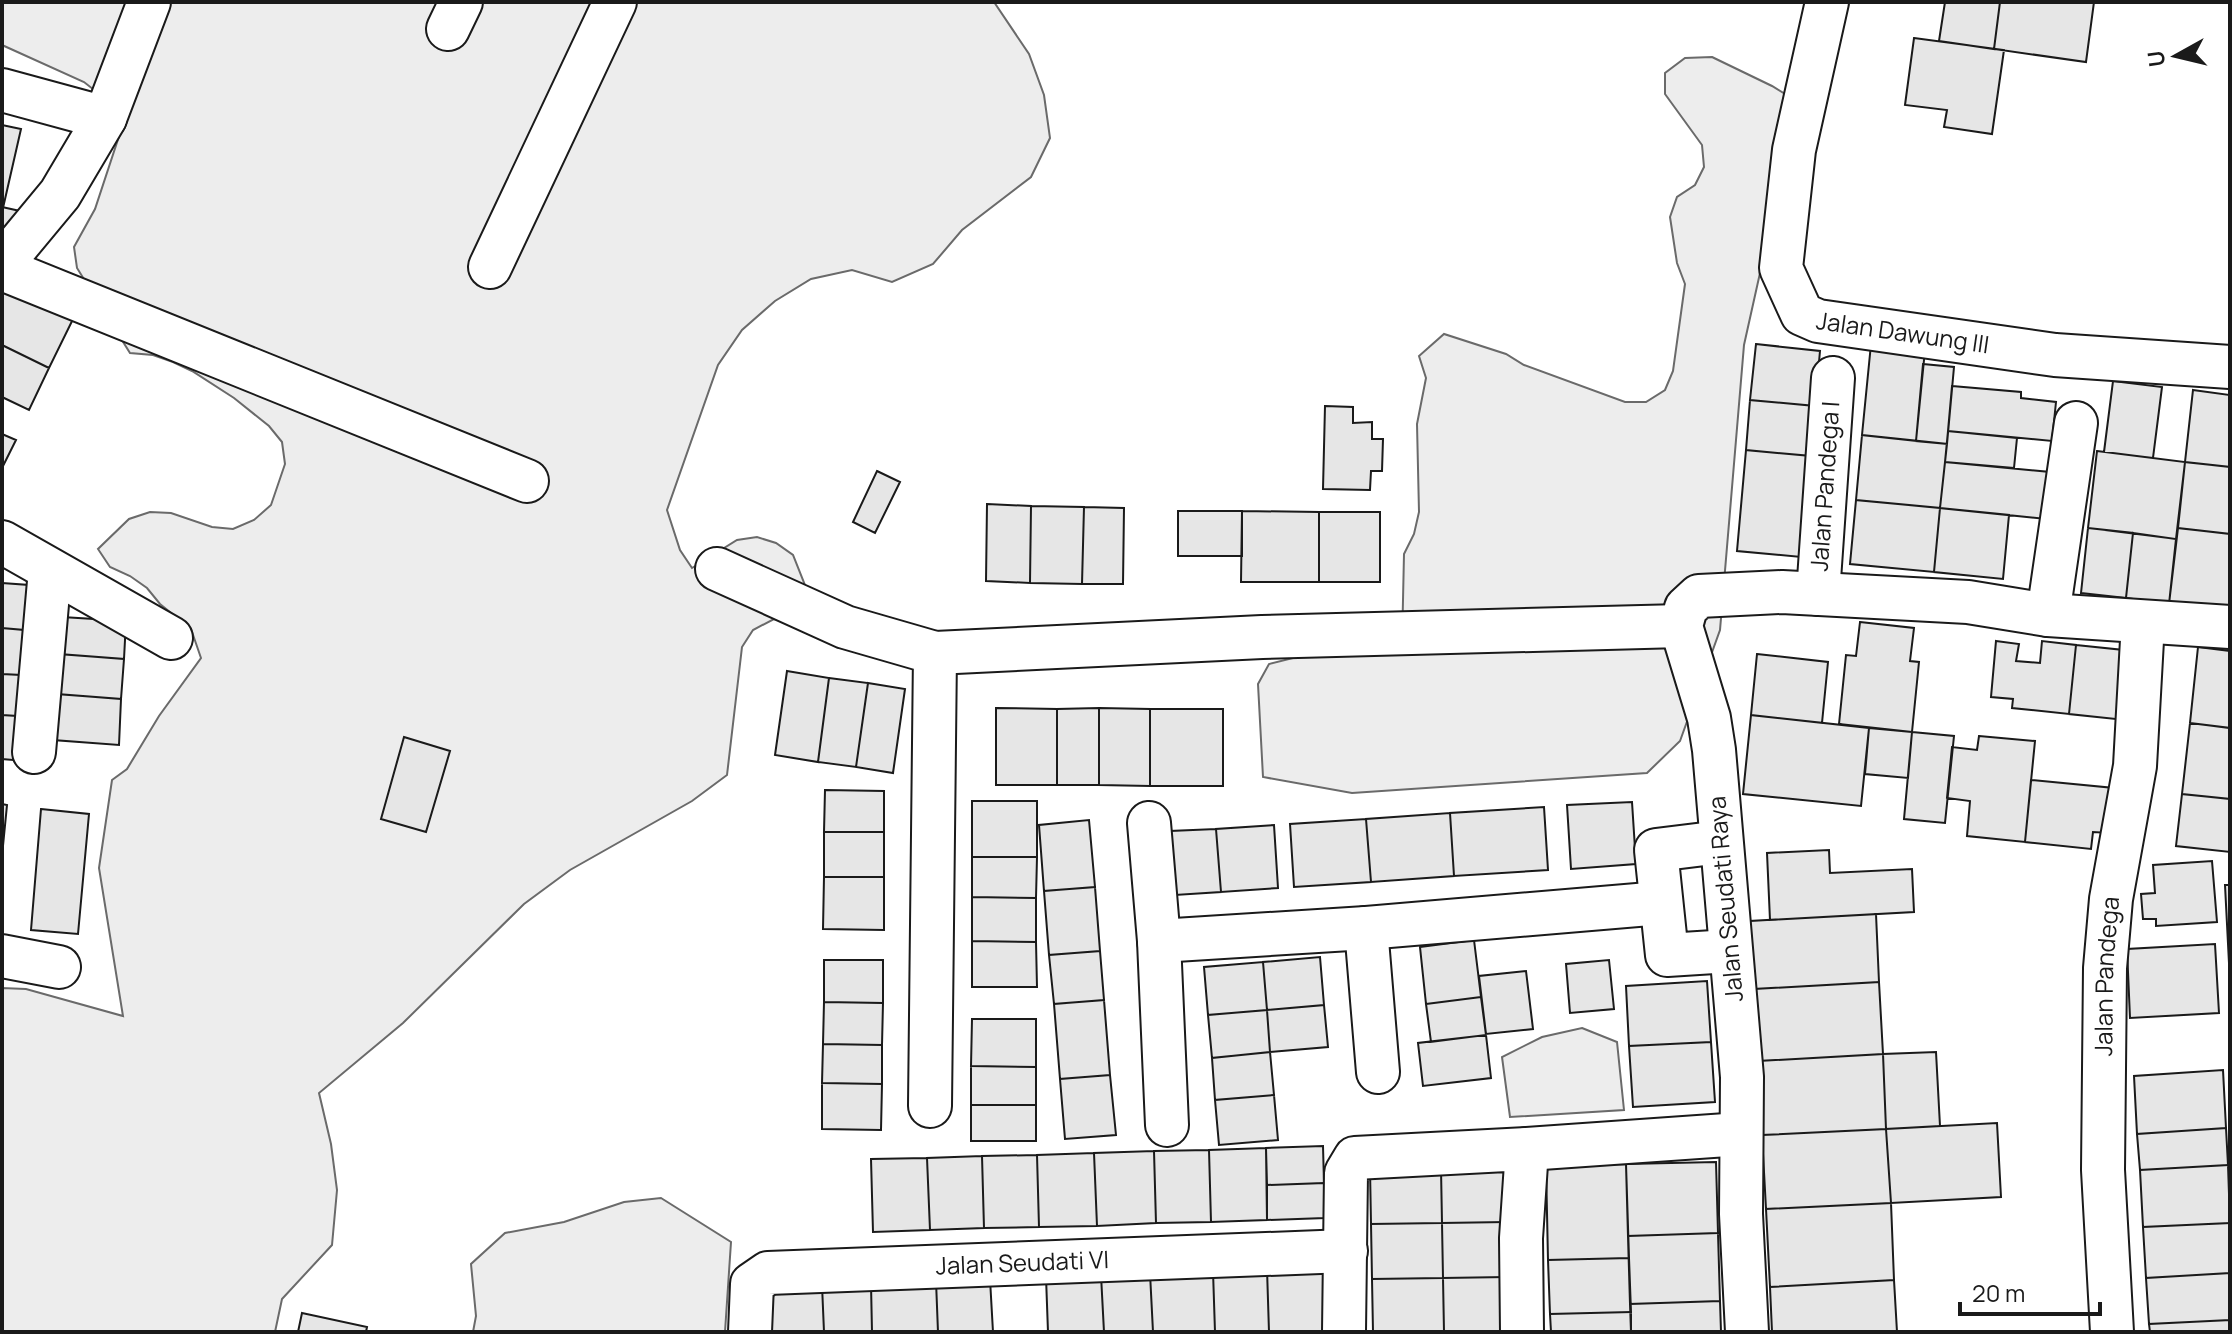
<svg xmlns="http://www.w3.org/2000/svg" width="2232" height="1334" viewBox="0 0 2232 1334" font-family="Manrope,sans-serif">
  <rect width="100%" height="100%" fill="#fff"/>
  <!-- built -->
  <path fill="#ededed" stroke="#6a6a6a" stroke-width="2" d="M2,2H994L1029,54L1044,95L1050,138L1031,177L962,230L933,264L892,282L852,270L811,279L775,301L742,330L718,365L667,510L680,550L692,568L737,540L757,537L776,543L793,555L816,613L796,620L774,619L753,630L742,647L727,775L692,801L570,870L524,904L403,1023L319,1093L331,1144L337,1190L332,1245L282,1299L275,1332H2V988L26,989L123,1016L99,868L112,780L127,769L159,716L201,658L191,629L160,604L147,588L130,576L110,567L98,549L129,519L150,512L171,513L212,527L233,529L254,520L271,505L285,464L282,442L269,426L234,398L192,371L173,362L153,355L130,353L77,268L74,247L95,209L126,115L84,82L2,45Z
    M1712,57L1772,86L1798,102L1744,345L1720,630L1680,741L1647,773L1352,793L1263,777L1258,684L1269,664L1333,648L1402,646L1404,554L1414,534L1419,512L1417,424L1426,378L1419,356L1444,334L1506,354L1524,365L1625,402H1646L1665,390L1673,371L1685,284L1677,263L1670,217L1677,197L1695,185L1704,167L1702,145L1665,94V73L1685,58Z
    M1582,1028L1617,1042L1624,1110L1510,1117L1502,1057L1542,1037Z
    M661,1198L731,1242L725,1332H473L476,1316L471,1264L505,1233L564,1222L624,1202Z"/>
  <!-- building -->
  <path fill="#e6e6e6" stroke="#1a1a1a" stroke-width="2" d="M1945,2H2000L1994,49L1939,41Z
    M2000,2H2094L2086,62L1994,49Z
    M1914,38L2004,50L1992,134L1944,127L1947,110L1905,105Z
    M2,125L21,129L3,208L2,207Z
    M2,207L20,211L2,248Z
    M2,285L76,313L49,368L2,345Z
    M1756,344L1820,351L1815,406L1750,400Z
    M1871,344L1925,350L1916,441L1862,435Z
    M2,345L49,368L29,410L2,397Z
    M1923,364L1954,367L1947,444L1916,441Z
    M2113,381L2162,387L2153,458L2104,452Z
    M1952,386L2021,392V398L2056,402L2052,441L1948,431Z
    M2193,390L2230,395V467L2185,462Z
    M1750,400L1815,406L1811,456L1746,450Z
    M1325,406L1353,407V423L1372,422V439H1383L1382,471H1371L1370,490L1323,489Z
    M1948,431L2017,438L2014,468L1945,462Z
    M2,434L16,440L2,468Z
    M1862,435L1947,444L1940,508L1856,500Z
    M1746,450L1811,456L1801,557L1737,551Z
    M2097,451L2185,462L2176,539L2088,528Z
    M1945,462L2050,472L2046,519L1940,508Z
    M2185,462L2230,467V534L2178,528Z
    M877,471L900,482L875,533L853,522Z
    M1856,500L1940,508L1934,572L1850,564Z
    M987,504L1031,506L1030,583L986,581Z
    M1031,506L1084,507L1082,584L1030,583Z
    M1084,507L1124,508L1123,584H1082Z
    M1940,508L2009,515L2003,579L1934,572Z
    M1178,511H1242V556H1178Z
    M1242,511L1319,512V582H1241Z
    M1319,512H1380V582H1319Z
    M2088,528L2133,533L2126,598L2081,593Z
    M2178,528L2230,534V611L2169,604Z
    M2133,533L2176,539L2169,604L2126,598Z
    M2,583L29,585L24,630L2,628Z
    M62,617L126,621L124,659L59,654Z
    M1860,622L1914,628L1910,661L1919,662L1912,732L1839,724L1846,655L1856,656Z
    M2,628L24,630L21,675L2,674Z
    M1996,641L2019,644L2016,661L2040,663L2042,641L2076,645L2069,714L2012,708L2013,699L1991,697Z
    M2076,645L2133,651L2125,720L2069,714Z
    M2198,647L2230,651V728L2190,723Z
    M59,654L124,659L121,699L57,694Z
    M1757,654L1828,662L1822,723L1751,715Z
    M787,671L829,678L818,762L775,755Z
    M2,674L21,675L17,716L2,715Z
    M829,678L868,683L856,767L818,762Z
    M868,683L905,689L893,773L856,767Z
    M57,694L121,699L119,745L53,740Z
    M996,708L1057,709V785H996Z
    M1099,708L1150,709V786L1099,785Z
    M1099,708V785H1057V709Z
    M1150,709H1223V786H1150Z
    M2,715L17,716L13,760L2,759Z
    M1751,715L1869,728L1861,806L1743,794Z
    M2190,723L2230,728V799L2182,794Z
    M1869,728L1912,732L1908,778L1865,774Z
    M1912,732L1954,736L1945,823L1904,819Z
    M1979,736L2035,741L2025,842L1967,836L1970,801L1947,798L1952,747L1977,750Z
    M404,737L450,751L426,832L381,819Z
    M2031,780L2114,788L2109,833L2093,832L2091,849L2025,842Z
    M825,790L884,791V832H824Z
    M2182,794L2230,799V852L2176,846Z
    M972,801H1037V857H972Z
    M1632,802L1636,864L1571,869L1567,805Z
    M2,804L7,805L2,856Z
    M1544,807L1548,870L1454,876L1450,813Z
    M41,809L89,814L78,934L31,930Z
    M1450,813L1454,876L1371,882L1366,819Z
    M1366,819L1371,882L1294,887L1290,824Z
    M1089,820L1095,887L1044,891L1039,825Z
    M1274,825L1278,888L1221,892L1216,829Z
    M1216,829L1221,892L1175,895L1170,831Z
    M824,832H884V877H824Z
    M1829,850L1830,873L1912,869L1914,912L1770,920L1767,853Z
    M972,857H1037L1036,898L972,897Z
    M2212,861L2217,922L2156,926V919H2143L2141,894L2155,893L2153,865Z
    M824,877H884V930L823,929Z
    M2225,885H2230V963H2229Z
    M1095,887L1100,951L1049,955L1044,891Z
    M972,897L1036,898V942L972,941Z
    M1876,914L1879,982L1754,989L1750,921Z
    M1474,940L1481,997L1426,1004L1420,947Z
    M972,941L1036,942L1037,987H972Z
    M2215,944L2219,1013L2130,1018L2127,949Z
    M1100,951L1104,1000L1054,1004L1049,955Z
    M1320,957L1324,1005L1267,1010L1263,962Z
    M824,960H883V1003L824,1002Z
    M1609,960L1614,1009L1570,1013L1566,964Z
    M1263,962L1267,1010L1208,1015L1204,967Z
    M1526,971L1533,1029L1486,1034L1479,976Z
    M1707,981L1711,1042L1629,1046L1626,986Z
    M1879,982L1883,1054L1758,1061L1754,989Z
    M1481,997L1486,1035L1431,1042L1426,1004Z
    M1104,1000L1110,1075L1060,1079L1054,1004Z
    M824,1002L883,1003L882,1045L823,1044Z
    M1324,1005L1328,1047L1270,1052L1267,1010Z
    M1267,1010L1270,1052L1212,1058L1208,1015Z
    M972,1019H1036V1067L971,1066Z
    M1486,1035L1491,1078L1423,1086L1418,1043Z
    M1711,1042L1715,1102L1633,1107L1629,1046Z
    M823,1044L882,1045V1084L822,1083Z
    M1270,1052L1274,1095L1215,1100L1212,1058Z
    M1936,1052L1940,1126L1886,1129L1883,1054Z
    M1883,1054L1886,1129L1762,1135L1758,1061Z
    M971,1066L1036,1067V1105H971Z
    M2223,1070L2226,1128L2137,1134L2134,1076Z
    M1110,1075L1116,1135L1065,1139L1060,1079Z
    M822,1083L882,1084L881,1130L822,1129Z
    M1274,1095L1278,1140L1219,1145L1215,1100Z
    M971,1105H1036V1141H971Z
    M1997,1123L2001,1197L1891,1203L1886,1129Z
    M2226,1128L2228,1165L2140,1170L2137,1134Z
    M1886,1129L1891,1203L1766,1209L1762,1135Z
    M1323,1146L1324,1183L1267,1185L1266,1148Z
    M1266,1148L1267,1220L1211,1222L1209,1150Z
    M1209,1150L1211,1222L1156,1223L1154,1151Z
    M1154,1151L1156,1223L1097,1226L1094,1153Z
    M1094,1153L1097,1226L1039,1227L1037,1155Z
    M1037,1155L1039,1227L984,1228L982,1156Z
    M982,1156L984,1228L930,1230L927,1158Z
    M927,1158L930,1230L873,1232L871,1159Z
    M1716,1162L1718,1233L1628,1236L1626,1164Z
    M1626,1164L1629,1258L1548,1260L1546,1166Z
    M2228,1165L2230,1223L2143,1227L2140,1170Z
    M1505,1167L1506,1222L1442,1223L1441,1169Z
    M1370,1169H1441L1442,1223L1371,1224Z
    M1324,1183L1325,1218L1267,1220V1185Z
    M1891,1203L1894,1280L1770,1287L1766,1209Z
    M1506,1222L1507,1277L1443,1278L1442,1223Z
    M1442,1223L1443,1278L1372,1279L1371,1224Z
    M2230,1223V1273L2146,1278L2143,1227Z
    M1718,1233L1720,1301L1630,1304L1628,1236Z
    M1629,1258L1631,1312L1550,1314L1548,1260Z
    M1331,1267L1333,1331L1269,1332L1267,1269Z
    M1267,1269L1269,1332H1215L1213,1271Z
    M1213,1271L1215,1332H1153L1150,1273Z
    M1150,1273L1153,1332H1104L1101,1275Z
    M2230,1273V1320L2149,1324L2146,1278Z
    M1101,1275L1104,1332H1048L1046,1277Z
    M1507,1277L1508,1332H1444L1443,1278Z
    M1443,1278L1444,1332H1373L1372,1279Z
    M990,1279L993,1332H938L936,1281Z
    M1894,1280L1897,1332H1772L1770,1287Z
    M936,1281L938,1332H872L871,1284Z
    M871,1284L872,1332H824L822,1285Z
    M822,1285L824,1332H763L761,1287Z
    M1720,1301L1721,1332H1631L1630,1304Z
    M1631,1312V1332H1551L1550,1314Z
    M302,1313L367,1327L366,1332H298Z
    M2230,1320V1332H2150L2149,1324Z"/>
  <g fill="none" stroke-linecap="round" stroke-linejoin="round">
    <defs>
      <g id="street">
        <path id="s1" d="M1827,2L1794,150L1781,268L1802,314L1818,321L2055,355L2230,367"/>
        <path d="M448,29L461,2"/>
        <path d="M2,90L105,118"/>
        <path d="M2,264L60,194L105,118L149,2"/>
        <path d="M490,267L615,2"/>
        <path d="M2,269L527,481"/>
        <path d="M2,542L171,638"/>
        <path d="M717,569L845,627L935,653L930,1106"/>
        <path id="s2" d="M1818,594L1833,378"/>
        <path d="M2048,615L2076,423"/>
        <path d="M935,653L1262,637L1681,626"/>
        <path d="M34,752L50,570"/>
        <path d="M1149,823L1159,941L1167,1125"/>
        <path d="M1721,842L1656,850L1667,955L1730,951"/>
        <path d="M1366,928L1378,1072"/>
        <path d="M1159,941L1366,928L1661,903"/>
        <path d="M2,956L59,967"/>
        <path d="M1527,1149L1741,1134"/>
        <path id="s3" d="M750,1332L752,1284L768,1273L1346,1251"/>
        <path d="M1344,1332L1346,1173L1355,1158L1527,1149L1521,1238L1522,1332"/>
        <path d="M1747,1332L1741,1214L1742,1077L1714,750L1709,718L1681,626L1686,608L1699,596L1782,592L1968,602L2048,615L2230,627"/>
        <path id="s4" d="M2112,1332L2103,1170L2105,968L2111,899L2135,766L2143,622"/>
      </g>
    </defs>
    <!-- street casing -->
    <use href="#street" stroke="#1a1a1a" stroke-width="46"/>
    <!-- street -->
    <use href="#street" stroke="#fff" stroke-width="42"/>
  </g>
  <g text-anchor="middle" stroke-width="6" stroke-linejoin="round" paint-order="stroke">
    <!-- street labels -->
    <g font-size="24" fill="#1a1a1a" stroke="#fff">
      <text dy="8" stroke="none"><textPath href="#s1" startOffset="424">Jalan Dawung III</textPath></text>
      <text dy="8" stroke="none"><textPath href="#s2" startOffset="108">Jalan Pandega I</textPath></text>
      <text transform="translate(1726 899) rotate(-95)" y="8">Jalan Seudati Raya</text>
      <text dy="8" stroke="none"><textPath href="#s4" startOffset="356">Jalan Pandega</textPath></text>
      <text dy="8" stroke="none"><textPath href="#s3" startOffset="322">Jalan Seudati VI</textPath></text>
    </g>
  </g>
  <!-- border -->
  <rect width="2232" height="1334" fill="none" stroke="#1a1a1a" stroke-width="8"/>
  <!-- north arrow -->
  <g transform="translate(2176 56) rotate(262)" stroke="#ffffff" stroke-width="6" paint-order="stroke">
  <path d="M0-6L14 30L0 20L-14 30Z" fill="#1a1a1a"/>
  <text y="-12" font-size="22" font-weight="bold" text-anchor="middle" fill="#1a1a1a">U</text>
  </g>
  <!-- scale -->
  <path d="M1960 1302v12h140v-12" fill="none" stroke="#1a1a1a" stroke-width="4"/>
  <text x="1972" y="1302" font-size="24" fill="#1a1a1a" stroke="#ffffff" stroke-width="6" paint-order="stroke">20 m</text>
</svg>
